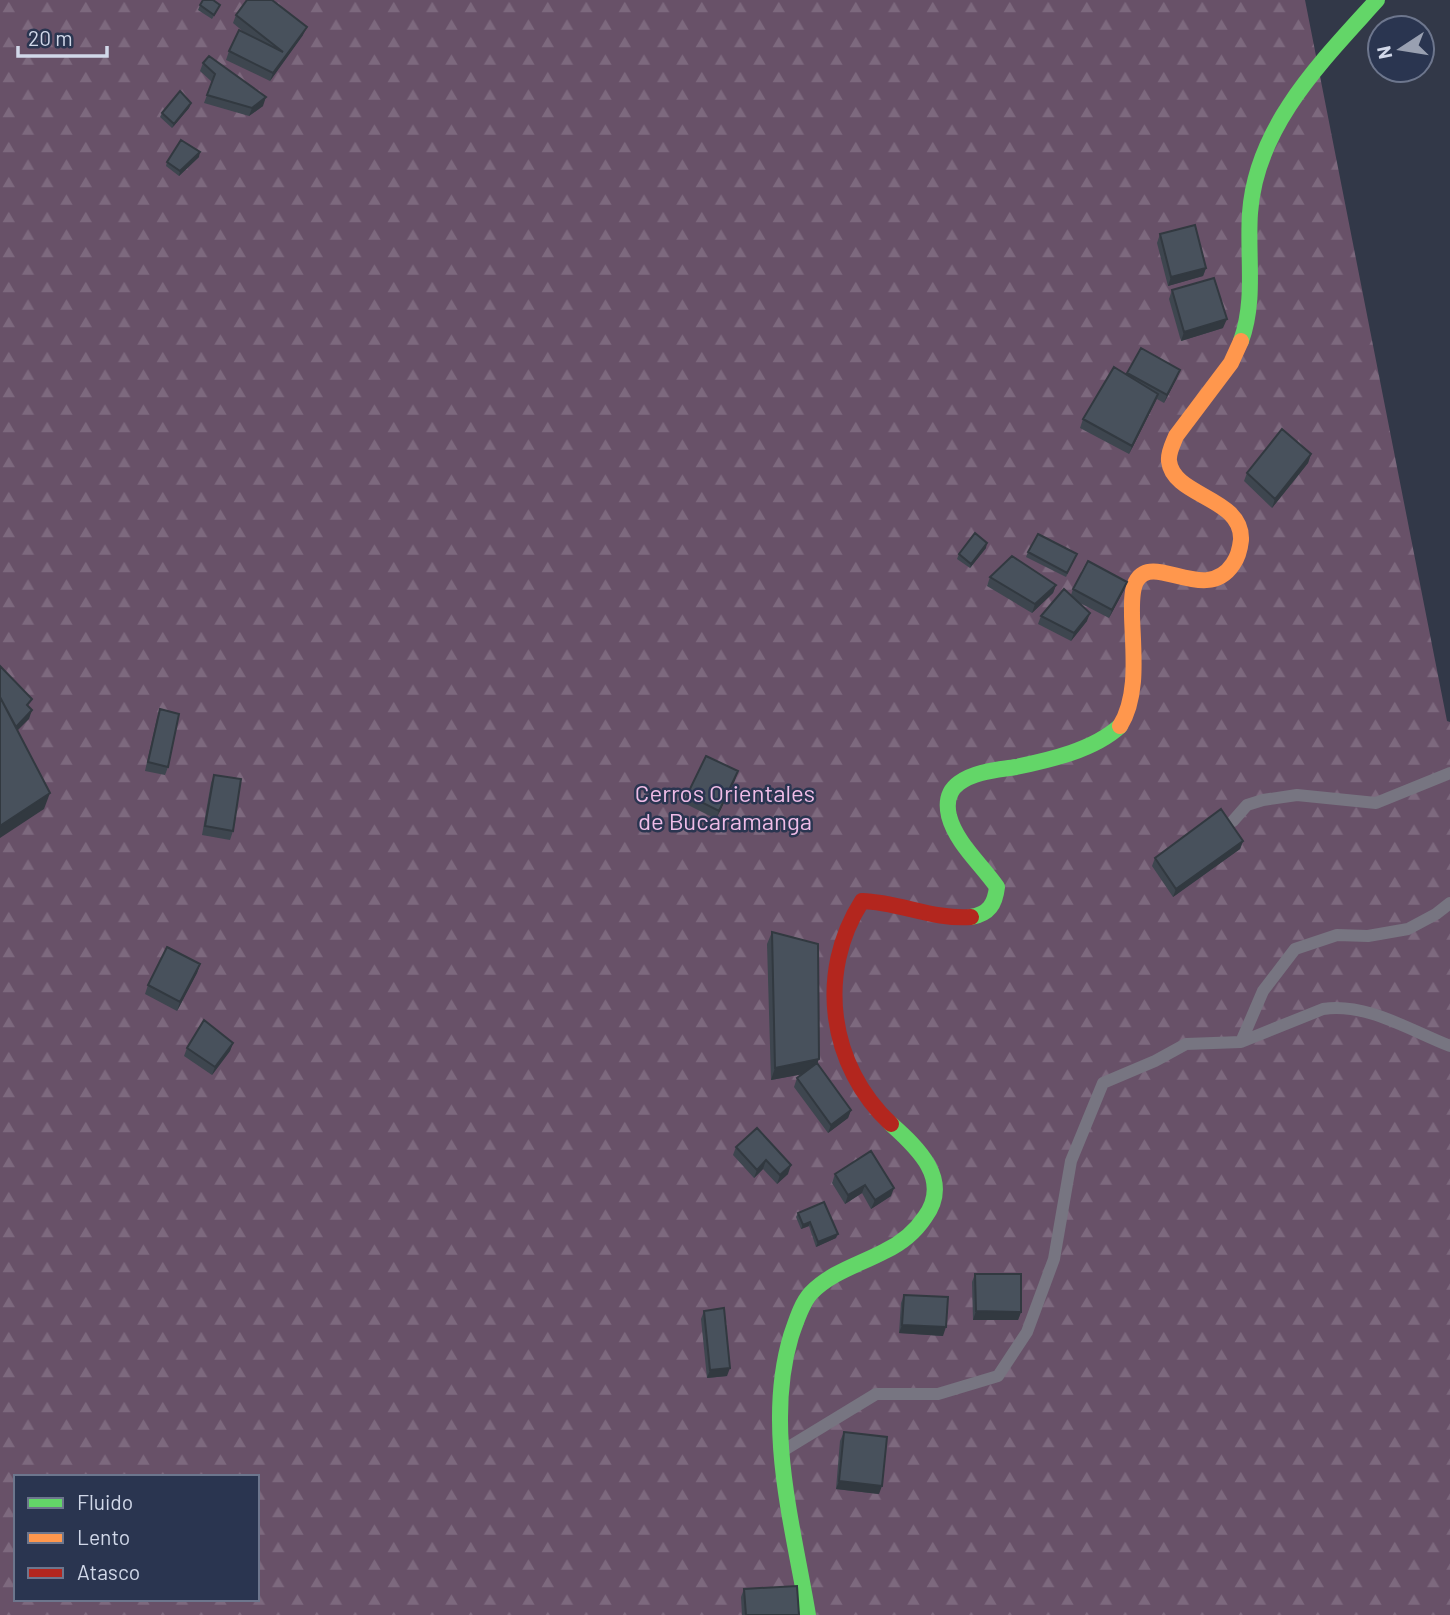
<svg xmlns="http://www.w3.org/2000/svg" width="1450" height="1615" viewBox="0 0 1450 1615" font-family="Barlow,sans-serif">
  <defs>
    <pattern id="forest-firs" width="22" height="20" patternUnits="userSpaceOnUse" patternTransform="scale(1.75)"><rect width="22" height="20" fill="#685168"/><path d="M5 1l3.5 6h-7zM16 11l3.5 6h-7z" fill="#7d697e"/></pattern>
  </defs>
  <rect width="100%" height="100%" fill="#323848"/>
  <!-- forest -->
  <path fill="url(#forest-firs)" fill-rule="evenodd" d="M0,0H1305L1447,721L1450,722V1615H0ZM16,1477H257V1599H16Z"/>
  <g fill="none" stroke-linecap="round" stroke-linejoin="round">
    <!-- lane -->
    <path stroke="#777581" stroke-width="12" d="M1233,821L1247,805L1263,800L1297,795L1376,803L1450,773
      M1241,1042L1263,991L1295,949L1337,935L1368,936L1408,929L1436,914L1450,903
      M784,1450L876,1394H938L998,1376L1027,1332L1054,1259L1071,1161L1103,1083L1155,1061L1186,1044L1241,1042L1323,1009C1366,1002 1411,1031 1450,1046"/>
    <!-- fast -->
    <path stroke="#63d668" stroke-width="16" d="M1241,341C1256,300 1247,256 1250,213C1256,126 1322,61 1377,0
      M971,917C989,914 995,904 997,887C982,865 956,843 949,816C946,803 948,791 959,783C975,771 998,770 1016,767C1050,760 1094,750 1120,726
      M808,1615C793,1525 764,1426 791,1336C796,1322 801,1304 811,1293C831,1272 861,1264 885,1251C902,1243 915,1232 925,1217C952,1180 918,1148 891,1124"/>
    <!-- slow -->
    <path stroke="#ff974d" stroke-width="16" d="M1120,726C1139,696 1133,651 1132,616C1132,606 1131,589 1137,580C1154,552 1206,605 1233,564C1238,557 1240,549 1241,540C1243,497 1173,497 1169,461C1168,452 1173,444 1176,436L1231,363L1241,341"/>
    <!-- jam -->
    <path stroke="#b3261e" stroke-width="16" d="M891,1124C829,1066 816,973 862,901C899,902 934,920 971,917"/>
  </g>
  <!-- wall -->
  <path fill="#3e464f" d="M200,5L218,9L212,19L198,10Z
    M236,15L303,35L270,81L226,60L229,51L246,34L233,23Z
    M203,63L263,106L249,116L204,103L212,82L200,71Z
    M191,103L189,108L172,128L160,117L162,113Z
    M199,157L179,176L166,166L167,162Z
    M1160,234L1206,268L1203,276L1168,286L1157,243Z
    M1172,290L1223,328L1181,341L1169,299Z
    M1141,348L1177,378L1164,403L1157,399L1129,454L1080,428L1083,419L1126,375Z
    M1311,454L1308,463L1272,508L1244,481L1247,473Z
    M986,548L970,568L957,559L959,554Z
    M1028,552L1075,558L1066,577L1026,557Z
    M990,577L1056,585L1053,593L1032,613L987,586Z
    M1073,589L1124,590L1109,618L1078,602L1087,621L1071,641L1038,624L1041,616L1071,595Z
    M160,709L168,767L165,775L145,771L157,718Z
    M214,775L233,831L230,840L202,835L211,783Z
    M735,780L716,819L684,803L687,795Z
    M1243,841L1240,849L1173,897L1152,866L1155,858Z
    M772,932L817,1063L851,1110L848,1118L828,1133L794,1087L797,1078L803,1074L771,1080L767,944Z
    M200,964L197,973L177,1011L145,994L148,985Z
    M233,1043L230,1051L212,1075L184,1056L187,1048Z
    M757,1128L788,1174L777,1184L763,1169L754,1178L733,1155L736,1147Z
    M871,1151L891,1196L871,1209L862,1193L845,1204L832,1183L835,1174Z
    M798,1213L836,1238L816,1247L809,1226L801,1229L796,1217Z
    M975,1274L1021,1312L1018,1320H973L972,1282Z
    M904,1295L943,1336L899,1333L901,1303Z
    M704,1311L727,1376L707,1378L701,1319Z
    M844,1432L879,1494L836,1489L840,1441Z
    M744,1589L799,1615H742L741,1597Z"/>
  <!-- shaded-wall -->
  <path fill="#323940" d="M307,27L303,35L270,81L273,73Z
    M266,97L263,106L249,116L252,108Z
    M191,103L189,108L172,128L174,124Z
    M200,152L199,157L179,176L180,171Z
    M1206,268L1203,276L1168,286L1171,277Z
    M1227,319L1223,328L1181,341L1184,332Z
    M1180,370L1177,378L1164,403L1167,395Z
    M1158,394L1155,402L1129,454L1132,446Z
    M1311,454L1308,463L1272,508L1275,499Z
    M987,543L986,548L970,568L971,564Z
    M1127,582L1124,590L1109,618L1112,610Z
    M1056,585L1053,593L1032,613L1035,604Z
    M1090,613L1087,621L1071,641L1074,633Z
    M32,710L29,719L8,740L11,732Z
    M738,771L735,780L716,819L719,811Z
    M50,793L44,809L0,838V826Z
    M1243,841L1240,849L1173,897L1176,889Z
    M200,964L197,973L177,1011L180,1002Z
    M233,1043L230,1051L212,1075L215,1067Z
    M819,1059L814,1072L771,1080L775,1068Z
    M851,1110L848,1118L828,1133L831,1125Z
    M766,1160L763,1169L754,1178L757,1170Z
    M791,1165L788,1174L777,1184L780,1175Z
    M865,1185L862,1193L845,1204L848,1195Z
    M894,1188L891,1196L871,1209L875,1200Z
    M810,1222L809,1226L801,1229L803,1225Z
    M838,1234L836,1238L816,1247L818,1242Z
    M976,1311L1021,1312L1018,1320H973Z
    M902,1325L946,1327L943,1336L899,1333Z
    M730,1368L727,1376L707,1378L710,1370Z
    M839,1481L882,1486L879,1494L836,1489Z"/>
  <!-- building -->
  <path fill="#48515c" stroke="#323940" stroke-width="2" d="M203,0H213L220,5L214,15L200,5Z
    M247,0H272L307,27L273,73L229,51L239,30L283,52L236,15Z
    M209,56L266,97L252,108L207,95L215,74L203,63Z
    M180,91L191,103L174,124L162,113Z
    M181,140L200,152L180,171L167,162Z
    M1195,225L1206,268L1171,277L1160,234Z
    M1214,278L1227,319L1184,332L1172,290Z
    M1141,348L1180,370L1167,395L1127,373Z
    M1114,367L1158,394L1132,446L1083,419Z
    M1282,429L1311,454L1275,499L1247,473Z
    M975,533L987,543L971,564L959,554Z
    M1038,534L1077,554L1067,573L1028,552Z
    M1012,556L1056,585L1035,604L990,577Z
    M1088,561L1127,582L1112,610L1073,589Z
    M1064,589L1090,613L1074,633L1041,616Z
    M0,666L32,699L27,705L32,710L16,727L0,697Z
    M0,697L50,793L0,826Z
    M160,709L179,714L168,767L148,762Z
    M706,756L738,771L719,811L687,795Z
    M214,775L241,779L233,831L205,826Z
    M1221,809L1243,841L1176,889L1155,858Z
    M772,932L818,944L819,1059L775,1068Z
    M167,947L200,964L180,1002L148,985Z
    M204,1020L233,1043L215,1067L187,1048Z
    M817,1063L851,1110L831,1125L797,1078Z
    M757,1128L791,1165L780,1175L766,1160L757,1170L736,1147Z
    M871,1151L894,1188L875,1200L865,1185L848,1195L835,1174Z
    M824,1202L838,1234L818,1242L810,1222L803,1225L798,1213Z
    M975,1274H1021V1312L976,1311Z
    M904,1295L948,1297L946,1327L902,1325Z
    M724,1308L730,1368L710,1370L704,1311Z
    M844,1432L887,1437L882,1486L839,1481Z
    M797,1586L799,1615H746L744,1589Z"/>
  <g text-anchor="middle" stroke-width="5" stroke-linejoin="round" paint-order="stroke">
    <!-- park labels -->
    <g font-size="24" fill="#efbce7" stroke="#2a3550">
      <text x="725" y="802">Cerros Orientales<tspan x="725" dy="28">de Bucaramanga</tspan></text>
    </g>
  </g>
  <!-- legend -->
  <rect x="14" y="1475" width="245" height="126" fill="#2a3550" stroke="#6d768d" stroke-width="2"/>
  <rect x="28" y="1498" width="35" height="10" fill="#63d668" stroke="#6d768d" stroke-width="2"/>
  <text x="77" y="1510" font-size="21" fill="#d1d8e9">Fluido</text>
  <rect x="28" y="1533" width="35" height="10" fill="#ff974d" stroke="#6d768d" stroke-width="2"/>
  <text x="77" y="1545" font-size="21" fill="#d1d8e9">Lento</text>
  <rect x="28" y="1568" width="35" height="10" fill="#b3261e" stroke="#6d768d" stroke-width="2"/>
  <text x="77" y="1580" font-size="21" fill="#d1d8e9">Atasco</text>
  <!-- north arrow -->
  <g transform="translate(1401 49) rotate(258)"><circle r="33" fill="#2a3550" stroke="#6d768d" stroke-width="2"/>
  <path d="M0-5L12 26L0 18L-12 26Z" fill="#99a0b1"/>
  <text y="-10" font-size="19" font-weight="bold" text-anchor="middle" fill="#d1d8e9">N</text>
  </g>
  <!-- scale -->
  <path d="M18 46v10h89v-10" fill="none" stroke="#d1d8e9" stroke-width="3.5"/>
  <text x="28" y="46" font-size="21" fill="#d1d8e9" stroke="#2a3550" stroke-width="5" paint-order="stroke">20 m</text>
</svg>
